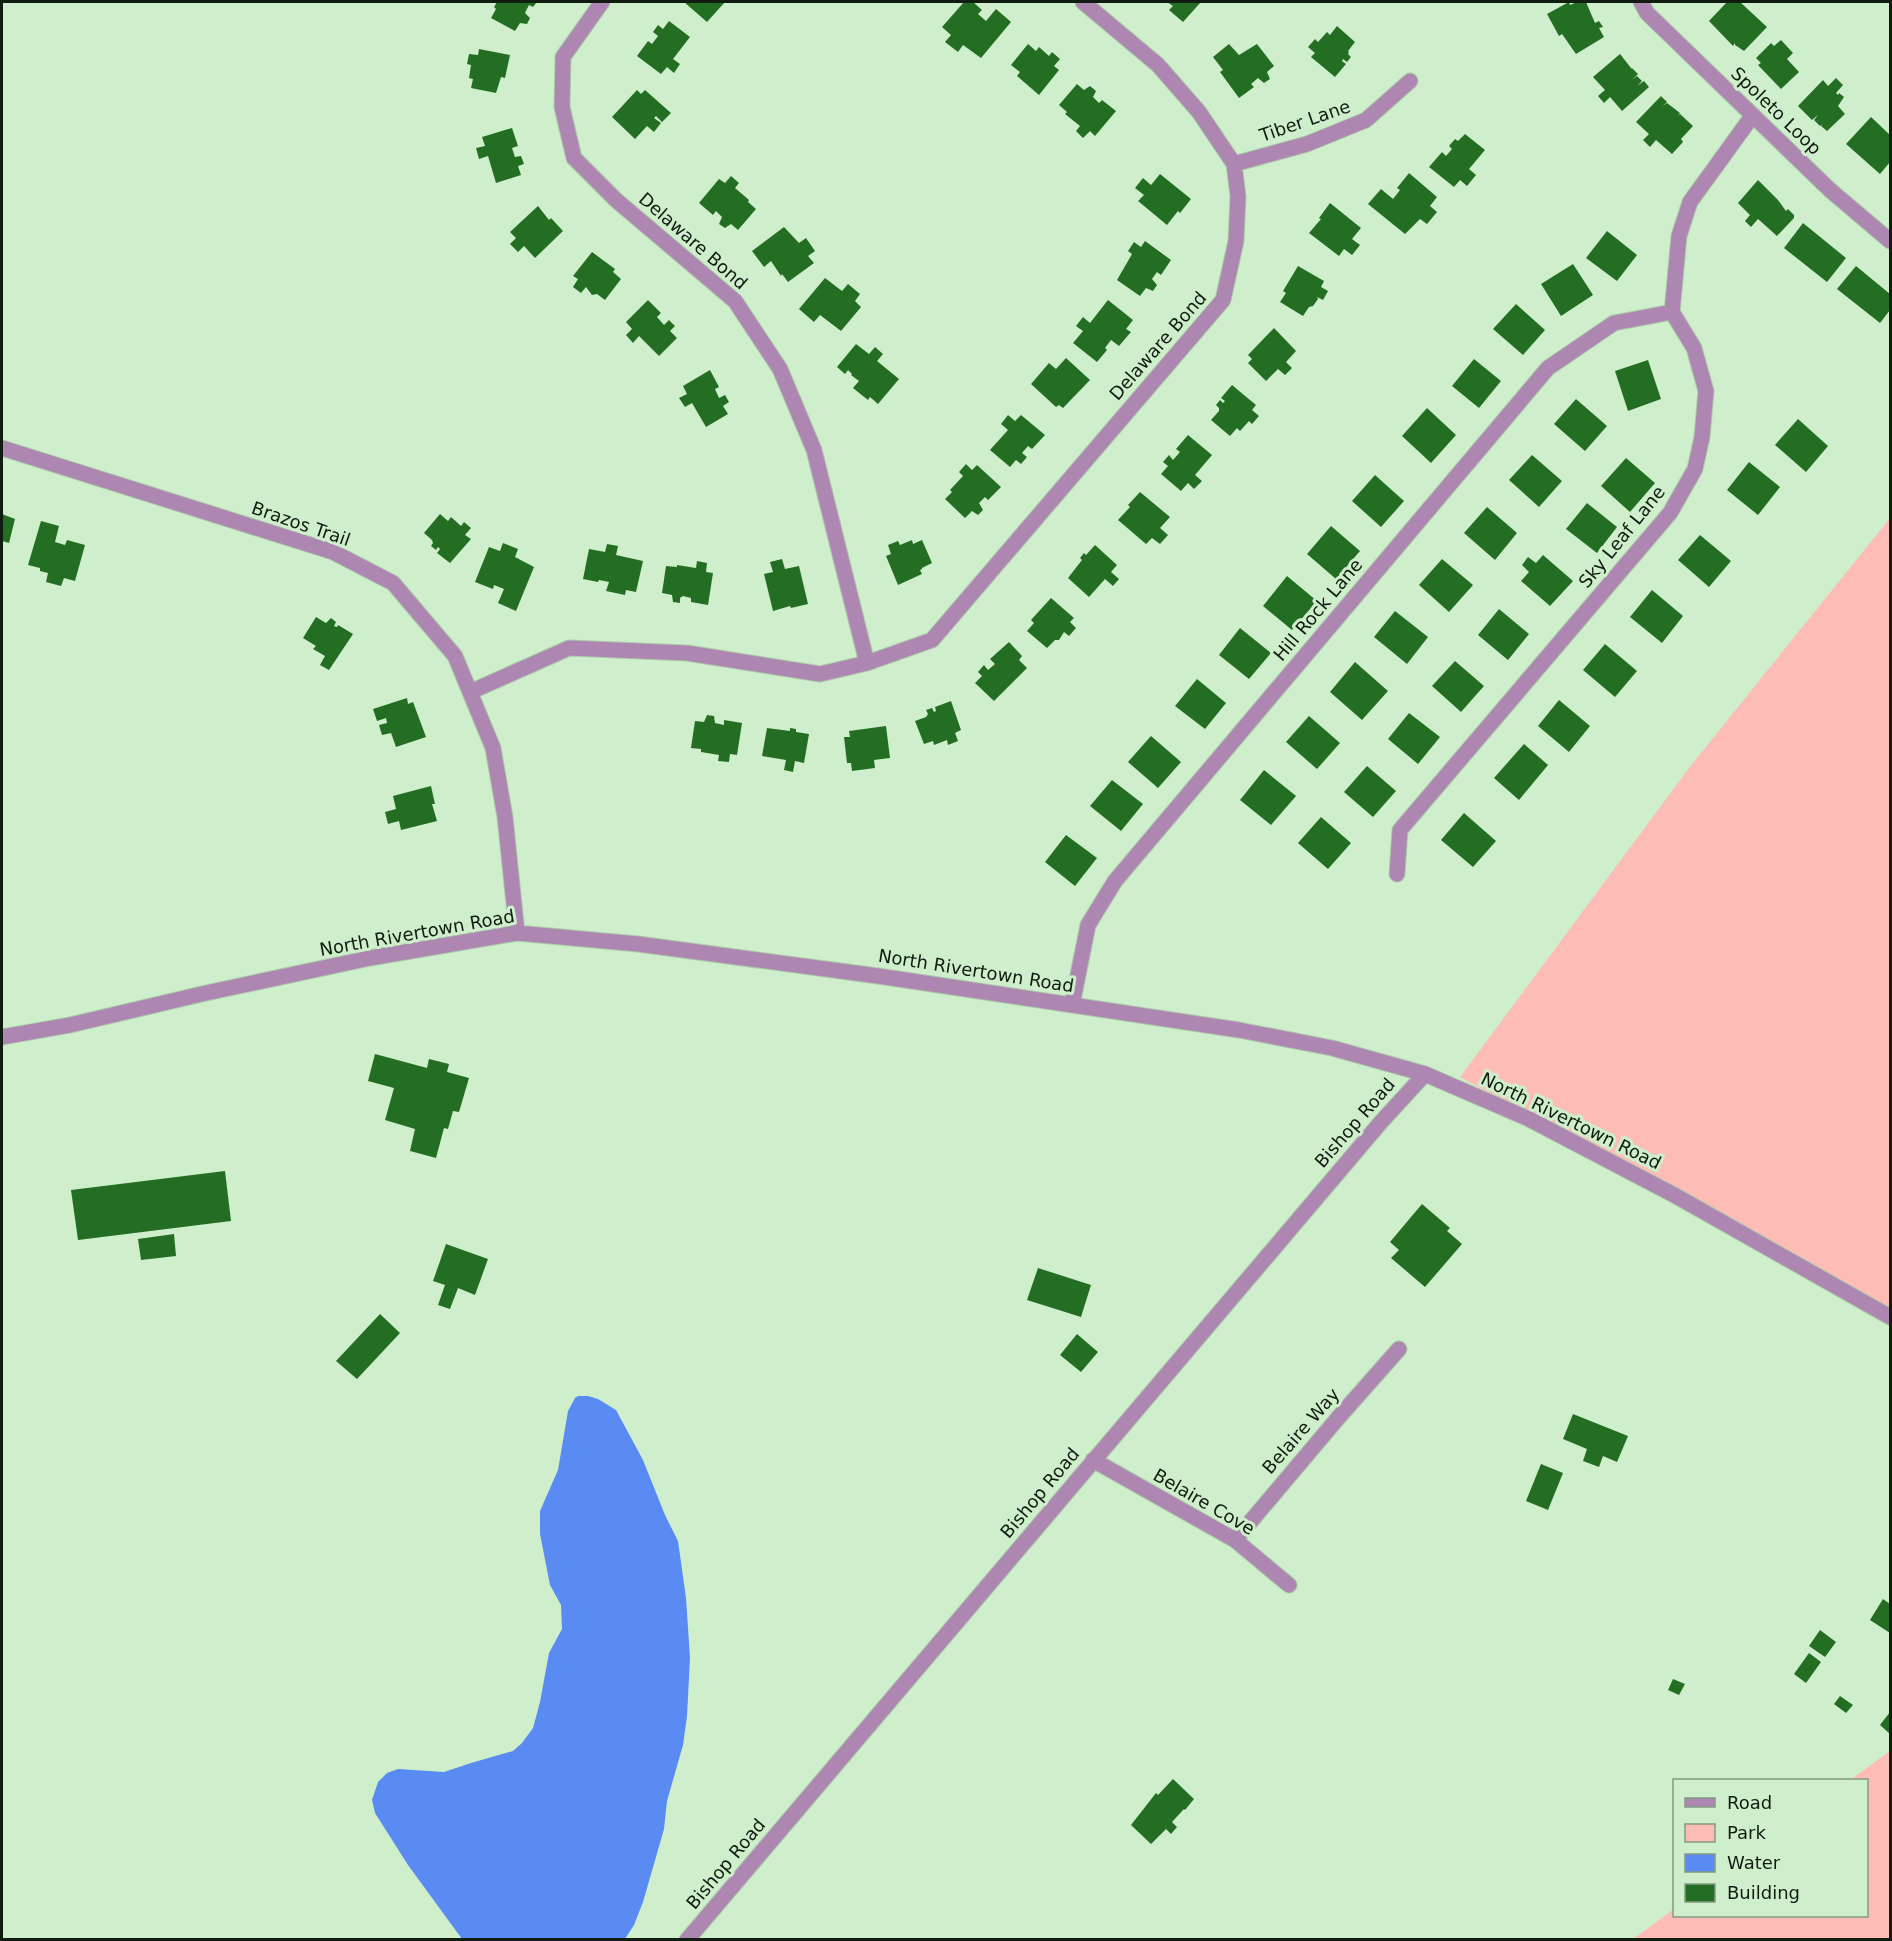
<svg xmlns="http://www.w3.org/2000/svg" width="1892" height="1941" viewBox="0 0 1892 1941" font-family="'DejaVu Sans',sans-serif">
  <rect width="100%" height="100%" fill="#cfefcc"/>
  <!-- green -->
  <path fill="#febcb7" d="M1890,518V1312L1847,1283L1460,1077L1689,768Z
    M1890,1751V1939H1633L1674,1909V1916H1866V1780H1850Z"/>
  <!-- water -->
  <path fill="#598bf2" d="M578,1396H588L598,1399L616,1410L643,1460L665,1515L678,1541L686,1598L690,1658L687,1716L683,1745L667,1801L664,1829L643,1902L634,1925L625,1939H462L408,1865L375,1813L372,1800L378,1782L387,1773L398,1769L444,1772L471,1763L513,1751L522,1743L533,1728L540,1702L549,1653L562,1629L561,1605L550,1585L540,1534V1511L558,1470L568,1411L575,1398Z"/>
  <!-- building -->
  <path fill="#246e23" d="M497,2H537L533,7L529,5L525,13L530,18L527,24L520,23L515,31L491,18L496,9L494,7Z
    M684,2H725L707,22Z
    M964,2H973L982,10L978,14L986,21L996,9L1011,22L981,58L963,45L958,52L945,42L951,35L942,27Z
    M1167,2H1201L1183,22L1169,10L1173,6Z
    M1569,2L1570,5L1577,2H1586L1595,23L1599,21L1603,27L1599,28L1604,37L1576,54L1562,34L1559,36L1547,14Z
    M1727,2H1740L1767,27L1744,51L1735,45V43L1733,46L1709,21Z
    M669,21L690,37L673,59L680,64L674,73L667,67L661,74L637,56L648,41L652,44L658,36L653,32L658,25L663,29Z
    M1337,26L1355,42L1348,51L1349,52L1348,54L1351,57L1347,62L1343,59L1342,61L1346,64L1335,77L1311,57L1315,53L1308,47L1315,39L1318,42L1327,32L1330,35Z
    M1781,40L1793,53L1787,59L1799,72L1781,89L1758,65L1761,63L1756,58L1771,43L1774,46Z
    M1028,44L1036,51L1039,47L1049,56L1052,52L1060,59L1054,66L1059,70L1039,95L1017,76L1020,72L1011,65Z
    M1229,44L1239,55L1257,44L1274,66L1267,72L1270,79L1264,83L1258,78L1251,84L1254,87L1239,98L1220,72L1223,70L1213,57Z
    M479,49L510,55L505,78L501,77L496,93L471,88L473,79L469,78L471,65L467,64L469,54L478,55Z
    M1620,54L1631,68L1630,69L1632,68L1638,74L1632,80L1637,76L1642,81L1637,86L1644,81L1649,87L1622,111L1610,97L1604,103L1598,96L1605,90L1593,77Z
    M1836,78L1843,85L1836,93L1838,95L1839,93L1844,97L1838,106L1845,114L1827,131L1821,126L1823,124L1820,126L1814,120L1818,115L1812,120L1798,106L1823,80L1828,86Z
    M1077,84L1084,90L1090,86L1096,91L1093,97L1099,103L1102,100L1116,111L1095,136L1090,131L1083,138L1076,131L1080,126L1065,114L1067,112L1059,105Z
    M637,90L641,94L645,90L671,113L662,122L656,116L654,118L661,123L654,132L647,126L635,139L612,117Z
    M1661,96L1667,102L1662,107L1667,103L1680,113L1678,115L1680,114L1693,126L1681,139L1683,142L1672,154L1656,140L1650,147L1643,140L1649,134L1636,122Z
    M1871,117L1890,135V162L1880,174L1846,144Z
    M512,128L518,146L512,148L515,157L521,156L524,164L518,166L521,175L496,183L488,156L479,159L476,148L485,146L482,137Z
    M1465,134L1485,150L1469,169L1476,175L1467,186L1460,180L1454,187L1429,167L1442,152L1446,156L1452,149L1449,146L1455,139L1458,141Z
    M1409,173L1437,197L1430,206L1437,212L1427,224L1420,219L1405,234L1368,204L1381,189L1393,199L1400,190L1397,188Z
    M1160,174L1191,199L1180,213L1178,211L1167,225L1138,201L1144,195L1135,188L1143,178L1151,185Z
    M731,176L739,183L735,188L749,200L748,202L756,209L738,230L731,224L725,228L719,224L722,217L716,211L713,215L699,203L719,179L725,183Z
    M1758,180L1778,200L1786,211L1788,209L1794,215V218L1777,236L1758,219L1751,227L1745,221L1750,215L1738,203Z
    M1330,203L1361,228L1352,239L1360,245L1352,255L1344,249L1339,256L1309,233L1321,219L1319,218Z
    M538,206L549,220L551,218L563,231L535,258L524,246L518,252L510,244L516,238L510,232Z
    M1803,223L1846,258L1827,282L1784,248Z
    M784,227L799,243L806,238L815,251L808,256L814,263L788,282L782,274L781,276L771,261L764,267L752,251Z
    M1607,231L1637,255L1617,281L1586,258Z
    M1145,241L1171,260L1161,275L1157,272L1152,279L1157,285L1153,291L1146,288L1140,296L1117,280L1132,254L1128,251L1134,242L1141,247Z
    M592,252L615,269L613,272L621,279L605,300L597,294L592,295L586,287L581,293L573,287L578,279L573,276Z
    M1573,264L1593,295L1561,316L1541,284Z
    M1298,266L1324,281L1321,287L1328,291L1323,300L1317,297L1318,299L1313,306L1309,307L1303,316L1280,302L1286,293L1283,291Z
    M1856,266L1890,294V310L1880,323L1837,289Z
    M825,278L842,291L848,284L860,294L855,301L861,307L841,331L820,315L814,322L799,309Z
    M648,300L661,313L657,317L664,325L669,320L675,326L670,331L677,338L659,356L639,336L633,343L626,335L632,329L626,322Z
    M1108,300L1133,320L1126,329L1131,332L1119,346L1111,340L1105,348L1107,350L1097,362L1073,343L1083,331L1076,326L1083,317L1090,323Z
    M1516,304L1545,330L1523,355L1493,329Z
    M1274,328L1296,351L1286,362L1292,368L1285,375L1278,369L1266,381L1248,363L1252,359L1248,355Z
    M856,344L869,354L875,347L883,354L877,361L899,379L878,404L870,397L868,400L853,388L859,381L851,375L852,374L848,370L845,374L837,367Z
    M1066,358L1090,380L1063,408L1059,405L1056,407L1031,384L1049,363L1056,369Z
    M1474,359L1501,381L1479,408L1452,386Z
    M1648,360L1661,399L1628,411L1615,371Z
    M710,370L719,387L715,389L719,398L725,395L729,402L723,406L728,414L706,427L692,403L685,407L679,398L687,394L683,386Z
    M1232,385L1256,405L1252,410L1259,416L1252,424L1249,421L1240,431L1237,428L1230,436L1211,420L1219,411V408L1216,405L1220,400L1223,403L1225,401L1221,398Z
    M1576,399L1607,426L1585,451L1554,424Z
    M1427,408L1456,435L1431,463L1402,436Z
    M1008,415L1015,421L1021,415L1045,435L1032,449L1028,446L1022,453L1027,457L1021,464L1016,460L1010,467L990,450L1008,430L1001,424Z
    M1798,419L1828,446L1806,472L1775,445Z
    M1188,435L1212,455L1195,475L1202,481L1194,489L1188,483L1181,491L1161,474L1168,466L1163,462L1169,455L1173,460L1180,452L1176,449Z
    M1532,455L1562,481L1539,507L1509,480Z
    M1626,458L1655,483L1630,512L1601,486Z
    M1749,462L1780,487L1758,515L1727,490Z
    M966,464L972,470L977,465L1001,487L988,500L985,497L979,503L983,510L978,515L972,511L965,518L945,499L952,492L950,490L963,476L959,472Z
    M1375,475L1404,501L1381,527L1352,501Z
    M1140,492L1170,517L1160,528L1168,535L1160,544L1152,538L1146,544L1118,520L1130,507L1128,505Z
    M1587,503L1617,527L1597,553L1566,529Z
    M1487,507L1517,533L1495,560L1464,533Z
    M2,514L15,519L9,543L2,541Z
    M440,514L448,521L451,517L461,526L464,522L471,528L465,535L471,539L450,563L437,553L440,549L438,547L436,550L431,546L433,543L432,540L424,533Z
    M41,521L59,526L55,542L65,545L67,540L85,545L75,581L64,578L61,586L46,582L48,573L40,571V568L28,565Z
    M1331,526L1360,551L1336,579L1307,554Z
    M1700,535L1731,561L1709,587L1678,560Z
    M912,540L913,544L922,540L932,563L922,568V569L920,570L922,574L898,585L886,556L891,554L888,545L898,541L900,545Z
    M503,543L518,549L515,557L534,567L516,611L498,603L504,589L494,585L493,589L475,582L489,547L500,551Z
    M607,544L618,546L616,555L643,561L636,592L626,590L625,595L606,591L609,582L599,580L598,582L583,579L589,549L605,552Z
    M1095,545L1117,565L1111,572L1119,579L1113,586L1105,579L1089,597L1068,578L1082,560L1080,558L1084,553L1086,555Z
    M1543,555L1573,581L1550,606L1521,581L1529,572L1522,565L1528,557L1536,563Z
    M782,559L785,569L799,566L808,604L791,608L790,606L773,611L764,574L773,572L770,562Z
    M1442,559L1473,585L1449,612L1419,585Z
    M697,561L707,563L706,572L713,573L708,605L691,602V598L683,596L680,598V603L673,602L672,595L662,593L666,566L677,567V565L696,568Z
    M1287,576L1317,601L1292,630L1263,606Z
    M1652,590L1683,616L1662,643L1630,617Z
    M1051,598L1074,618L1070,622L1076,628L1069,636L1064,632L1059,640H1055L1047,648L1027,631L1034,623L1031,620Z
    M1499,609L1529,634L1508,660L1478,635Z
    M1395,611L1428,637L1407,664L1374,637Z
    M316,617L326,623L331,618L336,622L334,626L337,627L338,625L353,634L329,670L320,665L325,656L313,649L316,646L303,638Z
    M1240,628L1271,653L1249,679L1219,655Z
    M1009,642L1022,656L1019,660L1027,668L994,701L975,683L982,676L978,672L984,665L988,670L995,664L990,659Z
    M1605,644L1637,671L1615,697L1583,670Z
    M1455,661L1484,686L1461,712L1432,686Z
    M1355,662L1388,691L1362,720L1330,692Z
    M1197,679L1226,703L1205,729L1175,706Z
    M407,698L408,704L413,702L426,737L396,747L391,733L382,735L379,725L387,723L386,718L377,721L373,709Z
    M1559,700L1590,726L1569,752L1538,726Z
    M951,701L961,730L955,733L958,741L948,745L947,740L934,745L933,741L924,744L915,721L926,717L928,714L926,710L932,708L934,712L936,711L935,707Z
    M1409,713L1440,737L1418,764L1388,739Z
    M707,715L714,716L715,723L724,725V720L742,723L737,755L730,754L729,762L718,761L719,755L701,752V749L691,748L695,721L704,722Z
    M1309,716L1340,743L1317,769L1286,742Z
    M886,726L890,758L874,760L875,768L852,771L851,763H847L844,737H850L849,731Z
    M767,728L790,731V728L796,729V732L809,734L804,763L795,761L793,772L784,770L786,760L762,756Z
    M1151,736L1181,762L1158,788L1128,762Z
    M1524,744L1548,765L1519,800L1494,778Z
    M1367,766L1396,791L1373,817L1344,792Z
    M1264,770L1296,796L1271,825L1240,800Z
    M1112,780L1143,804L1121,831L1090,806Z
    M431,786L435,804H432L437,821L401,830L399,821L388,824L385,812L396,809L393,796Z
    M1464,813L1496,841L1473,867L1441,840Z
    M1321,817L1351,843L1328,869L1298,843Z
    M1066,835L1097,858L1075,886L1045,862Z
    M375,1054L427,1068L429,1059L449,1064L447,1072L469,1078L459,1112L453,1111L448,1129L444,1128L436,1158L410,1151L415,1129L385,1120L394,1088L368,1081Z
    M225,1171L231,1221L78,1240L71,1190Z
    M1422,1204L1450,1228L1447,1231L1462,1244L1425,1287L1391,1258L1399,1250L1390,1242Z
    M174,1234L176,1256L141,1260L138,1239Z
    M446,1244L488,1259L475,1295L458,1288L450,1309L438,1305L445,1285L433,1281Z
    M1038,1268L1091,1285L1081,1317L1027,1300Z
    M380,1314L400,1333L357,1379L336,1361Z
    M1077,1334L1098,1352L1081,1372L1060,1355Z
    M1573,1414L1628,1436L1617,1462L1603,1456L1599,1467L1583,1461L1587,1449L1563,1439Z
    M1541,1464L1563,1473L1548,1510L1526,1501Z
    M1883,1599L1890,1604V1633L1870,1620Z
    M1820,1630L1836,1642L1825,1657L1809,1646Z
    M1809,1653L1821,1662L1806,1683L1794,1674Z
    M1673,1679L1685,1684L1679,1695L1668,1690Z
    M1840,1696L1853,1705L1846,1713L1834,1704Z
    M1890,1712V1734L1880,1725Z
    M1173,1779L1194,1799L1185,1810L1184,1809L1172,1822L1177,1827L1171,1834L1166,1829L1151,1844L1131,1825L1156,1793L1158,1795Z"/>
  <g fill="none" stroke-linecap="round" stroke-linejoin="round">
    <defs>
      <path id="minor" d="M602,2L563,57L562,107L574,158L616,200L735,301L780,369L814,450L867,663
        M1641,2L1647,13L1830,190L1890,241
        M1234,164L1307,144L1366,120L1410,81
        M2,448L333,552L393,583L455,656L493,748L505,817L517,933
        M470,692L569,648L687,653L820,674L867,663L932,640L1223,300L1236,241L1238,196L1234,164L1199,112L1158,65L1083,2
        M1397,874L1400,830L1670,513L1695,469L1702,437L1706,391L1694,348L1672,312L1679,236L1690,202L1753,115
        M1072,1005L1088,925L1115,881L1548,368L1614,323L1672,312
        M2,1037L70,1025L206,993L370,958L517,933L638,944L878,976L1239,1030L1332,1048L1425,1074L1529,1119L1676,1196L1890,1317
        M1093,1460L1235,1540L1289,1585
        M1235,1540L1338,1418L1399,1349
        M687,1940L1381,1122L1425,1074"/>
    </defs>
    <!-- minor casing -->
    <use href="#minor" stroke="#adc9aa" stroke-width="17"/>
    <!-- minor -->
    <use href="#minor" stroke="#ad87b1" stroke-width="15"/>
  </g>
  <g text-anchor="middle" stroke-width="6" stroke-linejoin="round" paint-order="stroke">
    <!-- street labels -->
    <g font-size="18" fill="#101c0f" stroke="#cfefcc">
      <text transform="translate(1776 111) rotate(44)" y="6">Spoleto Loop</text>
      <text transform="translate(1305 121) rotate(-19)" y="6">Tiber Lane</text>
      <text transform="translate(693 241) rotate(41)" y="6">Delaware Bond</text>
      <text transform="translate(1158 346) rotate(-49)" y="6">Delaware Bond</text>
      <text transform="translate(301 524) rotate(19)" y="6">Brazos Trail</text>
      <text transform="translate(1622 537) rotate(-51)" y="6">Sky Leaf Lane</text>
      <text transform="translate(1318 610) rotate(-50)" y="6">Hill Rock Lane</text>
      <text transform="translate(417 933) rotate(-10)" y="6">North Rivertown Road</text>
      <text transform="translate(976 971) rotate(9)" y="6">North Rivertown Road</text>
      <text transform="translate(1571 1121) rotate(26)" y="6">North Rivertown Road</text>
      <text transform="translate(1355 1123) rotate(-49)" y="6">Bishop Road</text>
      <text transform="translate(1301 1431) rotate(-49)" y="6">Belaire Way</text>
      <text transform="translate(1040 1493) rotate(-50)" y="6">Bishop Road</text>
      <text transform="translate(1204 1502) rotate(30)" y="6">Belaire Cove</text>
      <text transform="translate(726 1864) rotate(-50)" y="6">Bishop Road</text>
    </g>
  </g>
  <!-- border -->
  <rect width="1892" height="1941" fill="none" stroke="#101c0f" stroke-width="6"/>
  <!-- legend -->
  <rect x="1673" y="1779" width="195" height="138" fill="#cfefcc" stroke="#839b80" stroke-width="1.5"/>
  <rect x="1685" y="1798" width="30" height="9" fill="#ad87b1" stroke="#839b80" stroke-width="1.5"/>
  <text x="1727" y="1809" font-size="18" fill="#101c0f">Road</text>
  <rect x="1685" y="1824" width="30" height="18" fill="#febcb7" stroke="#839b80" stroke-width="1.5"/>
  <text x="1727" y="1839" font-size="18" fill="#101c0f">Park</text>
  <rect x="1685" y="1854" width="30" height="18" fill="#598bf2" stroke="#839b80" stroke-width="1.5"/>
  <text x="1727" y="1869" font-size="18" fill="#101c0f">Water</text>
  <rect x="1685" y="1884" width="30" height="18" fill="#246e23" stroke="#839b80" stroke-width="1.5"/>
  <text x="1727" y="1899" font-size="18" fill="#101c0f">Building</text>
</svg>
